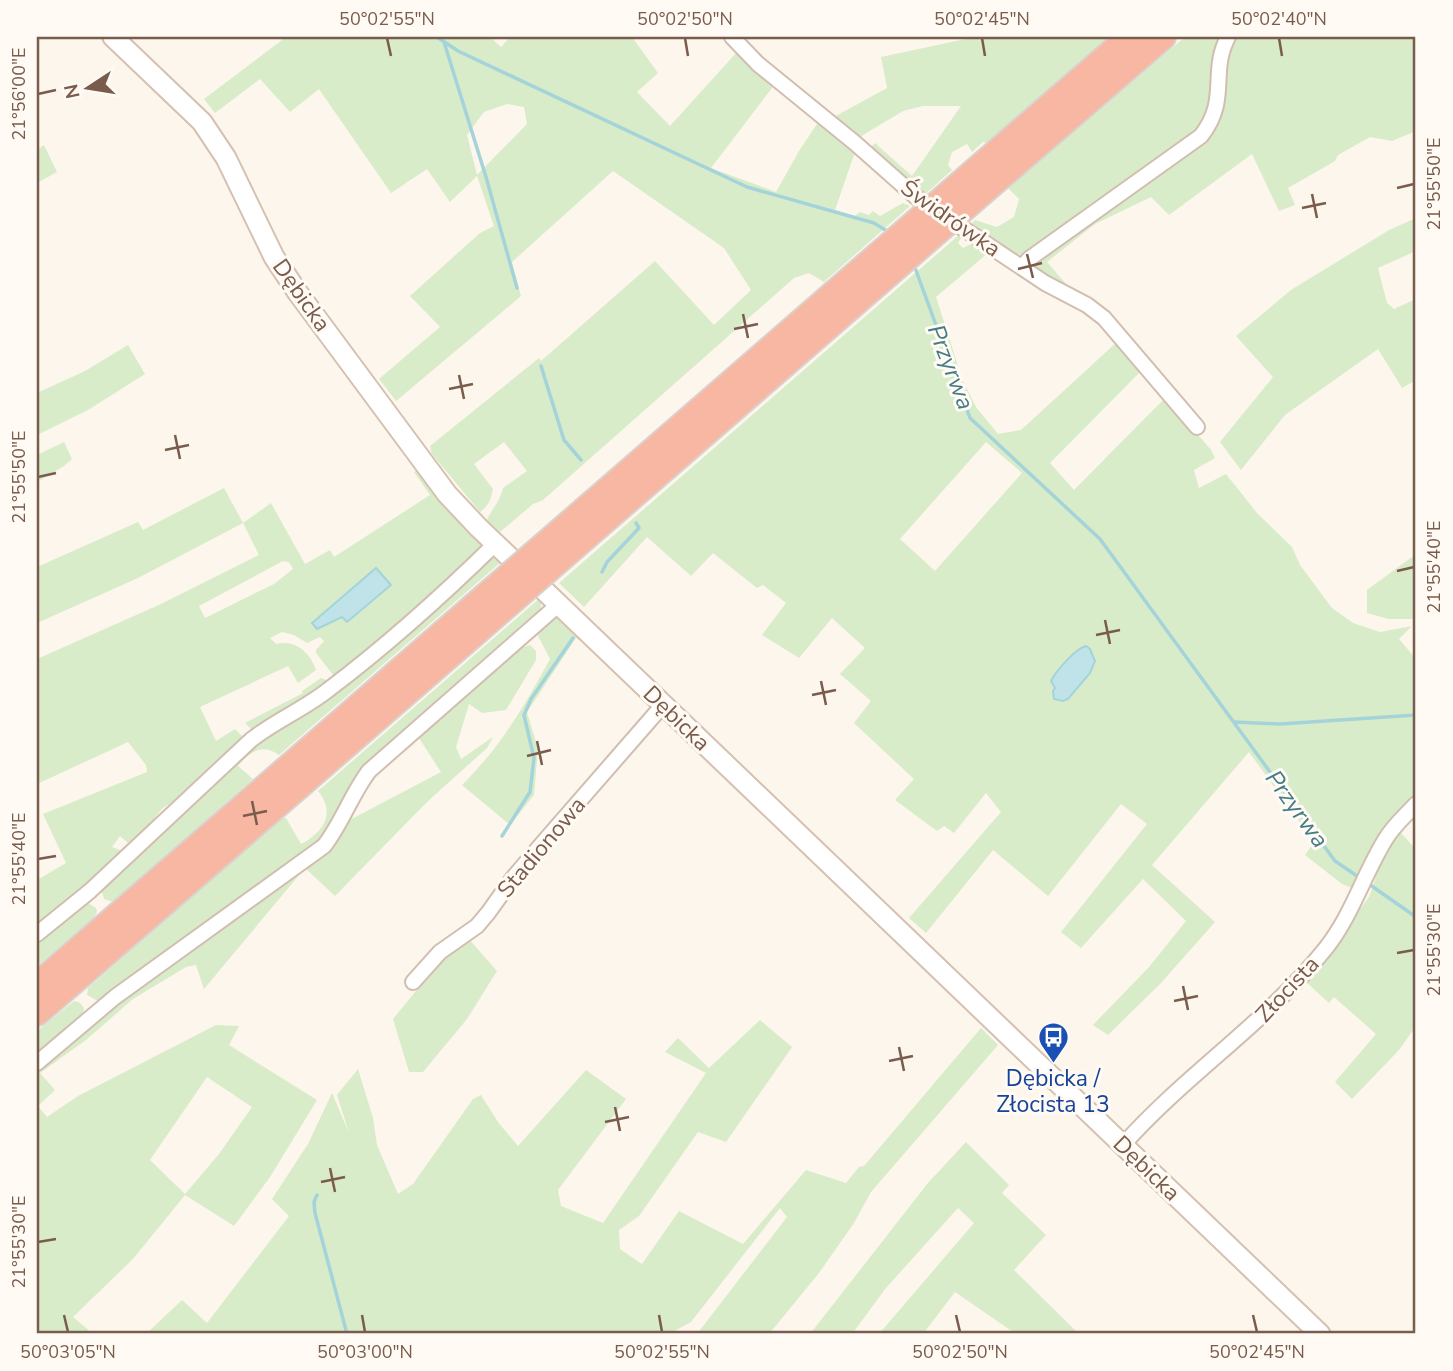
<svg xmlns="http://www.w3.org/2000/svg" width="1453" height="1371" viewBox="0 0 1453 1371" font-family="'Nunito Sans',sans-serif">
  <rect width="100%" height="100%" fill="#fdf6ec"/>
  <!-- green -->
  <path fill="#d8ecc9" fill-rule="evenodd" d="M280,37H490L501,47L510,37H632L658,73L637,92L670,126L737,52L754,69L775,84L711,168L776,192L799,151L821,118L856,149L835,210L855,216L860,212L869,215L873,211L880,216L903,203L910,206L824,282L809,273L794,278L543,500L533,504L500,532L487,520C492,508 500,502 503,488L527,471L504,442L474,464L493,489C491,499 489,506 480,512L432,454L430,446L539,358L541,361L655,261L714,325L751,290L724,248L613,171L512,262L521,296L396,401L379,379L440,327L410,296L480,233L494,226L477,176L450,202L427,169L391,193L319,89L290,112L260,79L215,113L204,99L282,40ZM507,104L524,107L527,124L477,175L467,135L484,112Z
    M975,37H1109L986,143L983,142L972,152L967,144L952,152L948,165L952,170L923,196L868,150L875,143L912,176L961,106H923L903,111L858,138L834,117L887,88L881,57Z
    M1185,37H1220C1211,61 1215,79 1211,104C1209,118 1197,131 1187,141L1024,255L1004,252L968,227L975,220L997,227L1014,217L1019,199L1007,187Z
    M1235,37H1416V131L1392,141L1370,137L1338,155L1335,161L1288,188L1295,205L1279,211L1252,154L1169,215L1151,197L1095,224L1047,262L1066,284L1084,294L1077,296L1038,270L1036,265L1040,257L1206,141L1221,115L1225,90L1227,51Z
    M44,145L57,172L37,183V150Z
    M1416,218V251L1378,268L1387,303L1394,309L1416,299V380L1402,388L1378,349L1285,415L1241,470L1220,442L1273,377L1236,336L1291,290L1389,230Z
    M959,235L961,238L958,243L963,248L973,243L988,253L936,297L958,366L956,367L976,407L998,434L1021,430L1118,341L1143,369L1050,463L1074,490L1166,397L1211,450L1215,458L1194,470L1199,488L1226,474L1257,513L1292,547L1300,565L1332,608L1353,623L1380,632L1412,626L1399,639L1416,659V798L1357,890L1342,884L1305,855L1314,842L1249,752L1152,865L1215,922L1161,983L1108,1035L1093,1025L1149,967L1186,921L1143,879L1081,948L1061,932L1147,824L1121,804L1048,896L993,850L926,933L909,918L1001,812L986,793L954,833L944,826L937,831L895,800L914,779L854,723L871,701L840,674L865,648L832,618L799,658L762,635L786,603L763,585L757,588L713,553L691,576L647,537L584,607L559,583ZM986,442L1022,473L935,571L900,539Z
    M128,345L145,374L88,410L37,435V393L85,371Z
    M64,442L72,459L64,466L37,482V455Z
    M419,469L480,540V548L450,575L449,581L338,675L334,676L316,653V650L324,641L320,637L307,643L294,635L282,632L270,638L276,644C295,639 310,652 316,670L298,683L288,666L200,707L216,741L235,729L244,738L185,794L163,808L135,841L128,843L120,836L112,847L123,851L90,883L37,926V880L66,863L43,814L147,772L146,765L128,742L37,784V659L161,604L259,555L243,523L138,578L37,623V567L138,522L143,530L224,488L243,523L271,503L305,564L330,550L334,557L430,495L414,472ZM283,561L289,562L293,569L274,584L205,618L199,606Z
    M1416,554L1415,619H1389L1367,613V590Z
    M491,558H498L501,562L279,755C263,743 250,751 238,766L253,779L113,902L104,899L102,892L107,879L244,752Z
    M541,597V613L390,745L324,835L310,851L100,1002L87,995L88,988L281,818H286L301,844C324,832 336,813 318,791Z
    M554,618L563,619L582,637L579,640L576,638L527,712L538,749L534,795L510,825L462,785C501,746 524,707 550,659L537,634Z
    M530,645L536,651V660L506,710L482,713L469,704L456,747L461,759L493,737L487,748L427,802L335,896L305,868L204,989L196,965L186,967L133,999L86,1040L40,1073L55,1090L38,1106L47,1117L78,1096L216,1025L239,1026L229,1045L317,1100L270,1177L234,1226L185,1195L133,1259L73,1317L93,1334H37V1070L81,1036L87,1026L113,1007L305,868L336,842L348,821L441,772L417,735L514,650ZM207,1077L252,1107L219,1154L185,1194L150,1160Z
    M321,678L326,680L327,686L253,731L245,723L303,693L302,691Z
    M1398,830L1416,849V1026L1399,1050L1352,1099L1335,1082L1376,1034L1334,997L1329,1003L1305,981L1369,897L1386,847Z
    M88,903L96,908L97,912L94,918L37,966V941Z
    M468,938L497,971L467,1019L423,1072H409L393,1019L438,964Z
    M74,1001L79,1002L84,1008L82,1018L37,1055V1031Z
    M760,1020L792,1047L726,1142L698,1132L639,1216L619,1230L620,1249L642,1264L679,1211L743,1244L806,1170L846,1183L859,1167L864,1166L981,1028L998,1045L871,1192L854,1223L819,1273L769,1334H697L787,1217L780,1208L691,1322L669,1334H146L182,1300L207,1323L289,1216L272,1199L308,1144L332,1093L349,1133L337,1095L358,1069L373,1118L377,1145L398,1194L413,1184L473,1099L481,1095L498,1122L518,1146L586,1070L626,1099L558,1190L561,1206L603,1223L706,1073L665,1052L678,1038L709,1068Z
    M966,1142L1009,1185L1002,1193L1046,1235L1014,1270L1079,1334H1016L955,1292L923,1334H879L974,1223L958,1208L886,1288L852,1334H810L928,1183Z"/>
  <!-- water -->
  <path fill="#bfe3e8" stroke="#a5d3da" stroke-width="2" d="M376,568L391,585L347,622L342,617L317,629L312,623Z
    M1086,646L1090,649L1095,661L1090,673L1068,699L1063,701L1054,699L1053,691L1055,688L1051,681C1056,671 1075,649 1086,646Z"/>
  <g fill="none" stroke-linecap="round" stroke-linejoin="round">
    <!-- stream -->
    <path stroke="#a5d3da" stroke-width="3.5" d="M437,37L458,51L747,187L874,223L890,233
      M444,42L486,177L517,288
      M914,265L970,418L1100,539L1335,861L1360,878
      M541,366L564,440L581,460
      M602,572L607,562L639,528L636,523
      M1235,722L1280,724L1416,715
      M502,836L530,792L534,758L524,715L531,699L573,638
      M1366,882L1416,917
      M317,1195L314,1202L315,1213L347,1334"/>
    <defs>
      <path id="street" d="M732,37L758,64L855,143L916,197L1045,283L1087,305L1104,318L1197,427
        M1022,267L1029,259L1201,136C1230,99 1209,73 1228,37
        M37,934L90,891L251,740C275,721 304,709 328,690C385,647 444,594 495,544
        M413,982L440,952L477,926L488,913L513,878L541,845L663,705
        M37,1063L115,997L324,846C342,823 351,795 369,771L558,605
        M1123,1145C1186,1074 1266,1023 1326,948C1352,915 1363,876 1385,840C1393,826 1405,816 1416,804"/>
      <path id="secondary" d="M113,37L202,122L226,158L274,257L298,293L447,494L478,527L1320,1334"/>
      <path id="highway" d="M962,182L1129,37
        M976,198L1163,37
        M37,985L284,771
        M37,1013L298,787"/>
    </defs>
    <!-- street casing -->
    <use href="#street" stroke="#d1beb0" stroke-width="18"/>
    <!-- secondary casing -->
    <use href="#secondary" stroke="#d6c0b0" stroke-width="23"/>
    <!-- highway casing -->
    <use href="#highway" stroke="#dad1cd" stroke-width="28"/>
    <!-- street -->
    <use href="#street" stroke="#fff" stroke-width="14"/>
    <!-- secondary -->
    <use href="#secondary" stroke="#fff" stroke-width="19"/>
    <!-- highway -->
    <use href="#highway" stroke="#f7b7a3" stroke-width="24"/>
    <defs>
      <path id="highway-bridge" d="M284,771L962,182
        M298,787L976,198"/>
    </defs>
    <!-- highway-bridge casing -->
    <use href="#highway-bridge" stroke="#dad1cd" stroke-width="28" stroke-linecap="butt"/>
    <!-- highway-bridge -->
    <use href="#highway-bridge" stroke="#f7b7a3" stroke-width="24"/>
  </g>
  <!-- ticks -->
  <path fill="none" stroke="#7a5c4d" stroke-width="2.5" d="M387,38L391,56M685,38L688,56M982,38L985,56M1279,38L1282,56M38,94L56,90M1397,188L1414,184M1312,194L1317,218M1302,208L1326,203M1027,254L1033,278M1018,269L1042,263M743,314L748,338M734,329L758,324M459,375L464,399M449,389L473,384M175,435L180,459M165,450L189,445M38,477L56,473M1397,571L1414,567M1105,620L1110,644M1096,635L1120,630M821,681L826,705M812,695L836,690M537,741L542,765M527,756L551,750M252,801L257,825M243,816L267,811M38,859L56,856M1397,953L1414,950M1183,986L1188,1010M1174,1001L1198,996M899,1047L904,1071M889,1061L913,1056M615,1107L620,1131M605,1122L629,1117M330,1168L335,1192M321,1182L345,1177M38,1242L56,1239M64,1315L68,1332M362,1315L365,1332M659,1315L662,1332M956,1315L960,1332M1253,1315L1257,1332"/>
  <!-- icons -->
  <defs>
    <symbol id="bus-pin" viewBox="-11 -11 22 30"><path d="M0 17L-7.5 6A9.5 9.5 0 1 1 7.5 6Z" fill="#1a4fb4" stroke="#fffaf3"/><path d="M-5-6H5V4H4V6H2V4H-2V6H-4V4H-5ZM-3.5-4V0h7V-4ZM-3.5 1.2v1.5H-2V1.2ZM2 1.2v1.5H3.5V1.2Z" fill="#fff"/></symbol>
  </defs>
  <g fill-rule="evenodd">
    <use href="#bus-pin" x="1036" y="1020" width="35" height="47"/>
  </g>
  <g text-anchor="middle" stroke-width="6" stroke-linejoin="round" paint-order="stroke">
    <!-- street labels -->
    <g font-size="23" fill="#7a5c4d" stroke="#fffaf3">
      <text transform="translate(951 218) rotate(35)" y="8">Świdrówka</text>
      <text transform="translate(302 295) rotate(55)" y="8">Dębicka</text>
      <text transform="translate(677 718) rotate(44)" y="8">Dębicka</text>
      <text transform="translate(541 847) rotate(-50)" y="8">Stadionowa</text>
      <text transform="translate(1287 989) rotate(-47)" y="8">Złocista</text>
      <text transform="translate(1147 1168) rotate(44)" y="8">Dębicka</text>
    </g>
    <!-- transit labels -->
    <g font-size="23" fill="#164399" stroke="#fffaf3">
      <text x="1053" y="1086">Dębicka /<tspan x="1053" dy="26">Złocista 13</tspan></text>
    </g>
    <!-- water labels -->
    <g font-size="24" font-style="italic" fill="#437c86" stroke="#fffaf3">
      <text transform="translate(951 367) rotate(69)" y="8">Przyrwa</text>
      <text transform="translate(1297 809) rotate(54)" y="8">Przyrwa</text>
    </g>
  </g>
  <!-- border -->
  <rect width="1453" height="1371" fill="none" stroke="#fffaf3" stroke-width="77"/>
  <!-- north arrow -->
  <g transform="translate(88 88) rotate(258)" stroke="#fffaf3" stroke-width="5" paint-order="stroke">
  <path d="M0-5L12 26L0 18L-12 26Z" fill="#7a5c4d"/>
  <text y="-10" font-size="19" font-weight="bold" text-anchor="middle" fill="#7a5c4d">N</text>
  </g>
  <rect x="38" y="38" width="1376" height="1294" fill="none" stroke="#7a5c4d" stroke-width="2.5"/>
  <g font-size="18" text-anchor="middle" fill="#7a5c4d">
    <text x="387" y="25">50°02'55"N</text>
    <text x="685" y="25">50°02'50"N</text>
    <text x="982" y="25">50°02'45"N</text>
    <text x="1279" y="25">50°02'40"N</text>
    <text transform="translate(19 94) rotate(-90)" y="6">21°56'00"E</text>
    <text transform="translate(1434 184) rotate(-90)" y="6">21°55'50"E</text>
    <text transform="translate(19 477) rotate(-90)" y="6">21°55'50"E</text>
    <text transform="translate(1434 567) rotate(-90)" y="6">21°55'40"E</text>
    <text transform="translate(19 859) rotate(-90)" y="6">21°55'40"E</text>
    <text transform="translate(1434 950) rotate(-90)" y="6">21°55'30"E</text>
    <text transform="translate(19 1242) rotate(-90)" y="6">21°55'30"E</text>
    <text x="68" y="1358">50°03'05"N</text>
    <text x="365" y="1358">50°03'00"N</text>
    <text x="662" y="1358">50°02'55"N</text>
    <text x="960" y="1358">50°02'50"N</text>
    <text x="1257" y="1358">50°02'45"N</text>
  </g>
</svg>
